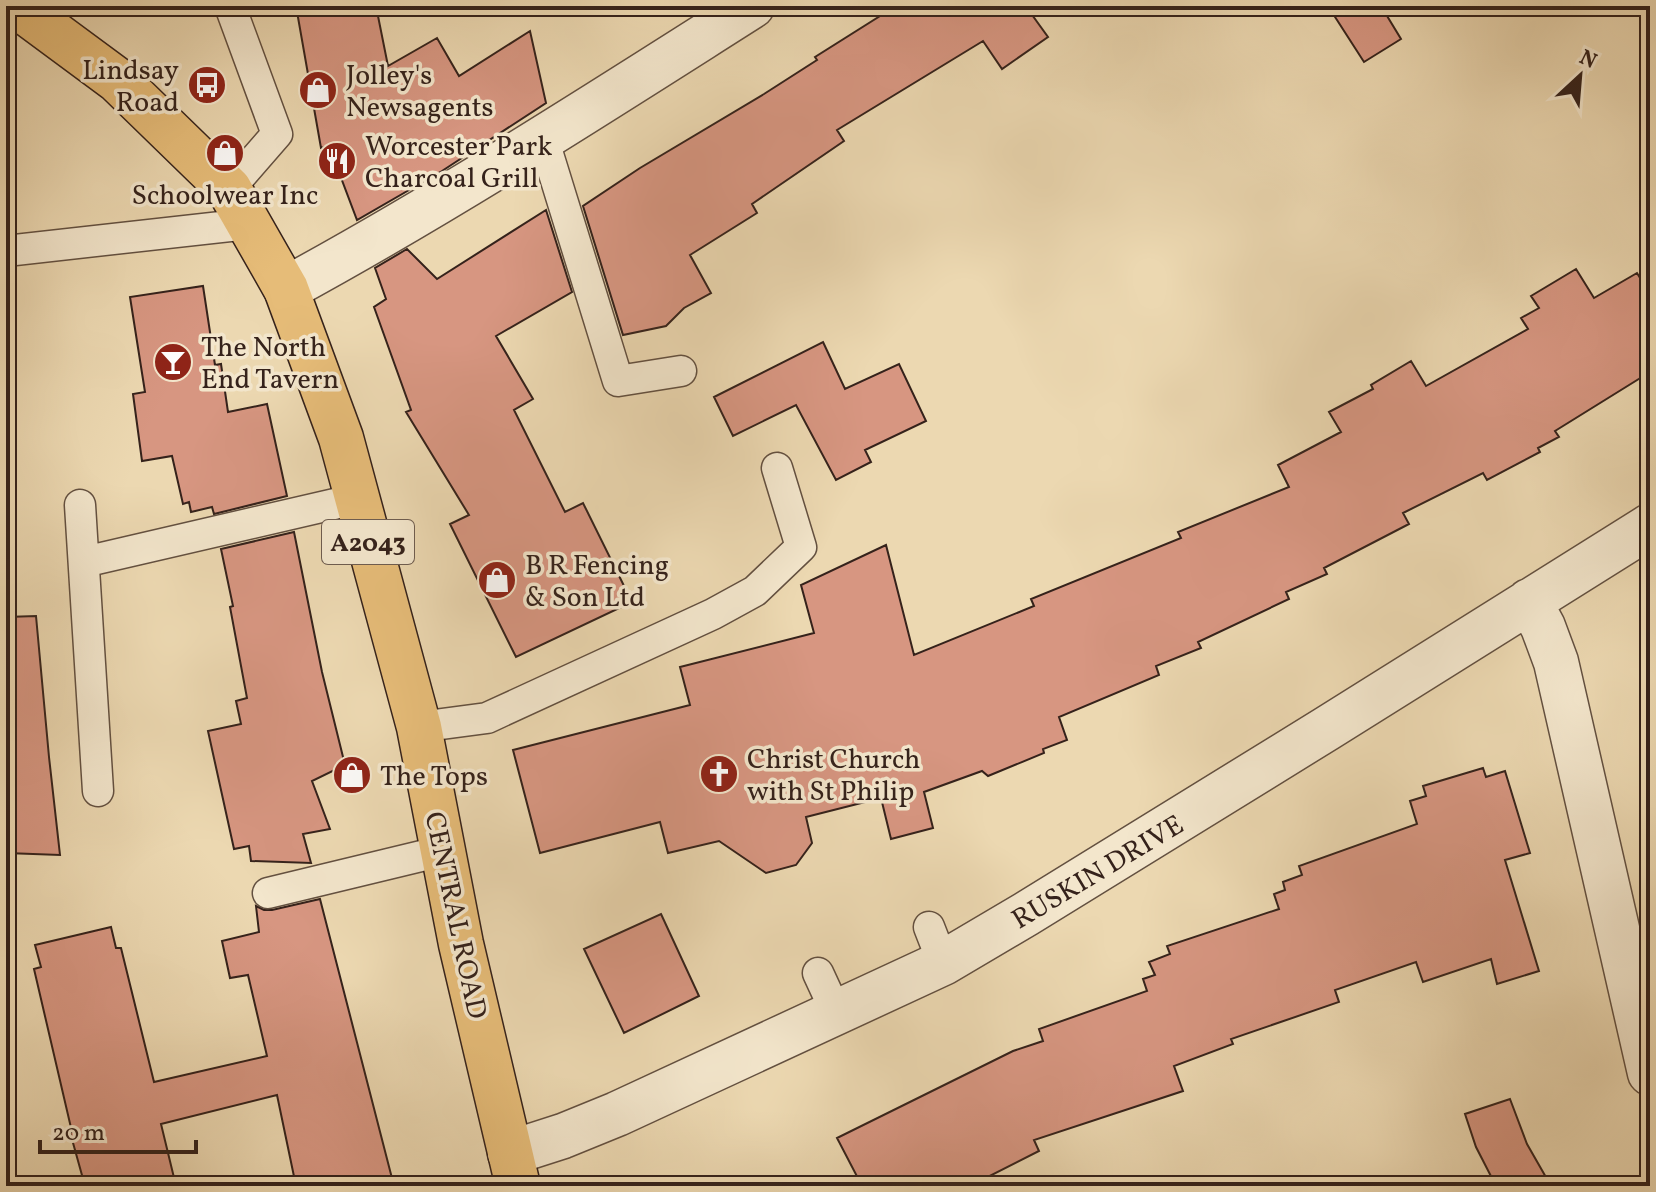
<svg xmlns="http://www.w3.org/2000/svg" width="1656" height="1192" viewBox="0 0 1656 1192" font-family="Vollkorn,serif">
  <rect width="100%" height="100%" fill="#ecd8b1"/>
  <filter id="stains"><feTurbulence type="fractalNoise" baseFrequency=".0025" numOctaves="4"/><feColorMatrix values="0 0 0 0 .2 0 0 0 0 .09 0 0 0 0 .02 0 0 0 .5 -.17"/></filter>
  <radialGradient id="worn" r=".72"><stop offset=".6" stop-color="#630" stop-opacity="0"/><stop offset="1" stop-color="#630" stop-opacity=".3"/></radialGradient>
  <!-- building -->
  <path fill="#d79681" stroke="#35221b" stroke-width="2" d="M296,6H376L388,66L437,38L459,76L530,31L546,103L442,171L357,220L329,146L321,148Z
    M896,6H1039L1030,12L1048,37L1002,69L983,41L837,130L844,141L752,204L757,213L690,255L711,293L684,308L666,326L623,335L583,206L640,168L764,94L817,60L815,57Z
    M1328,6H1381L1401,39L1364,62Z
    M546,210L572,292L496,336L533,399L514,410L565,512L583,503L632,602L516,657L450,524L469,515L406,412L411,410L374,307L386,299L375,268L407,249L437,279Z
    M1576,269L1594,298L1637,273L1650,294V372L1555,431L1559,437L1538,448L1540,452L1487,480L1483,473L1403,513L1409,524L1324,568L1327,574L1286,592L1289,599L1198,642L1201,648L1156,666L1159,675L1059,717L1067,740L1043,749L1044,753L988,776L982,771L924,792L933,828L891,839L881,798L806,817L812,843L796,865L766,873L719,841L668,853L660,822L540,853L513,750L690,705L680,667L814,633L801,585L886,545L914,655L1034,606L1031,599L1181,538L1178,532L1289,487L1278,465L1341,432L1329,412L1373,389L1371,385L1411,361L1426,386L1528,329L1521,318L1539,308L1531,296Z
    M203,286L215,365L221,364L228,412L267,404L287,496L214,514L212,507L191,512L189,502L183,504L172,456L142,461L133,394L145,392L130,297Z
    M823,342L845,389L899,364L926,421L865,450L871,462L836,480L796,405L733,436L714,397Z
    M294,532L322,672L345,765L312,781L330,829L303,834L311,863L251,861L249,846L234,849L208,731L241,724L236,701L247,698L230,607L233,606L221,549Z
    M36,616L49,757L60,855L6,853V617Z
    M1483,768L1486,777L1505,771L1530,853L1505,860L1539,971L1497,984L1491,959L1423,982L1416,962L1335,990L1339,1002L1231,1039L1233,1044L1174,1066L1183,1091L1034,1140L1039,1151L970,1186H862L837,1138L1013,1051L1043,1041L1039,1029L1147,991L1143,979L1155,975L1149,962L1170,954L1167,946L1279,909L1274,894L1285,890L1283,882L1302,875L1299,866L1417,824L1410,801L1426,796L1423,786Z
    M320,899L394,1186H296L277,1095L161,1124L176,1186H85L70,1132H72L34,969L41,967L35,945L111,927L116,948H121L154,1082L267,1056L248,975L230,978L222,941L259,932L256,906L264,910H272Z
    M661,914L699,996L624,1033L584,949Z
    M1510,1099L1527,1144L1551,1186H1496L1476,1147L1465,1114Z"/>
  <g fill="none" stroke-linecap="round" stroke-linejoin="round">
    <defs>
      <path id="service" d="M543,138L618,381L681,371
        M229,189L277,134L230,6
        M6,251L248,224
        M80,505L98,791
        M84,562L356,499
        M419,727L487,718L713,614L755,591L801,547L777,468
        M268,893L442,851
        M929,927L943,963
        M818,973L836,1012"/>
      <path id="minor" d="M286,289C446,202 599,103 752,6
        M1529,601L1543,627L1556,662L1650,1073
        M510,1153L563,1136L617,1114L943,963L1026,914L1326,729L1650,526"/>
      <path id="primary" d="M17,6L117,80L229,189L286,289L341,438L419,727L461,944L518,1186"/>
    </defs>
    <!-- service casing -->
    <use href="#service" stroke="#635040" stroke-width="33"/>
    <!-- minor casing -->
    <use href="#minor" stroke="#635040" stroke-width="47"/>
    <!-- primary casing -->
    <use href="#primary" stroke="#35221b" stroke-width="47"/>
    <!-- service -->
    <use href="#service" stroke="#f3e6cc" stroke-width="30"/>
    <!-- minor -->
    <use href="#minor" stroke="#f3e6cc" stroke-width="44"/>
    <!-- primary -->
    <use href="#primary" stroke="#e6bc78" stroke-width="44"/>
  </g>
  <!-- icons -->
  <defs>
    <symbol id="bus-disc" viewBox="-11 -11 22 22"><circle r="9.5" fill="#8f2418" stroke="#f3e6cc"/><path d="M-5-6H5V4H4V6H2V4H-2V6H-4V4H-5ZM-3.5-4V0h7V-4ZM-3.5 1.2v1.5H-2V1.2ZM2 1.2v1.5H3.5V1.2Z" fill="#fff"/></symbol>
    <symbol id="shop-disc" viewBox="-11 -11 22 22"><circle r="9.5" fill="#8f2418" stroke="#f3e6cc"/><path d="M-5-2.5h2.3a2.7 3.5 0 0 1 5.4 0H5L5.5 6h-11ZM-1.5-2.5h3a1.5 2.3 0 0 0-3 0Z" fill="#fff"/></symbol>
    <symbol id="restaurant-disc" viewBox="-11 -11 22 22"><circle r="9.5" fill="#8f2418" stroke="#f3e6cc"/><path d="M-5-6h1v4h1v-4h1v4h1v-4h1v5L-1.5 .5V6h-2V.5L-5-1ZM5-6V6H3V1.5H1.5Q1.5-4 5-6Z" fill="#fff"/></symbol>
    <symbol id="bar-disc" viewBox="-11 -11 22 22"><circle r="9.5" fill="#8f2418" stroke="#f3e6cc"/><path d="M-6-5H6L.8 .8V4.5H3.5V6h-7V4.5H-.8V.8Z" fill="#fff"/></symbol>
    <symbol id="church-disc" viewBox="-11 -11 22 22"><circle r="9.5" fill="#8f2418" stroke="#f3e6cc"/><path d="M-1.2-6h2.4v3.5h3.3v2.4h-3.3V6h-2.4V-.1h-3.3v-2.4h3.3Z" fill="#fff"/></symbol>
  </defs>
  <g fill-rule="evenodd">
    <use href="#bus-disc" x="185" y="63" width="44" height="44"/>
    <use href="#shop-disc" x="296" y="68" width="44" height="44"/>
    <use href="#shop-disc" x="203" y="131" width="44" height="44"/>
    <use href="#restaurant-disc" x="315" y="139" width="44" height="44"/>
    <use href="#bar-disc" x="151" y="340" width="44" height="44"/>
    <use href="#shop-disc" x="475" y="558" width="44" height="44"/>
    <use href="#church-disc" x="697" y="752" width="44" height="44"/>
    <use href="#shop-disc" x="330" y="753" width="44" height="44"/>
  </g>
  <g text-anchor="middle" stroke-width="7" stroke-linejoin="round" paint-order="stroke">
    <!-- shield labels -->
    <rect fill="#f3e6cc" stroke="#6e5d50" stroke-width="2" x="322" y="520" width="92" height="44" rx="6"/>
    <g font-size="26" font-weight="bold" fill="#35221b">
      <text x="368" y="551">A2043</text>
    </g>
    <!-- poi labels -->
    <g font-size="28" fill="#35221b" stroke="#f3e6cc" text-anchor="start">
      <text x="179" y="79" text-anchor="end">Lindsay<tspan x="179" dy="32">Road</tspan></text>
      <text x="346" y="84">Jolley's<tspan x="346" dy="32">Newsagents</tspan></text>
      <text x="365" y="155">Worcester Park<tspan x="365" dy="32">Charcoal Grill</tspan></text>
      <text x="225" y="204" text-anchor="middle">Schoolwear Inc</text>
      <text x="201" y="356">The North<tspan x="201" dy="32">End Tavern</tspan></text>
      <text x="525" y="574">B R Fencing<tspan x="525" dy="32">&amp; Son Ltd</tspan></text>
      <text x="747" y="768">Christ Church<tspan x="747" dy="32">with St Philip</tspan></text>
      <text x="380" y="785">The Tops</text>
    </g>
    <!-- street labels -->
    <g font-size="28" fill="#35221b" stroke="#f3e6cc">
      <text transform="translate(1097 871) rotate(-31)" y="10">RUSKIN DRIVE</text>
      <text transform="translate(457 915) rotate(78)" y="10">CENTRAL ROAD</text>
    </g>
  </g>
  <!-- margin -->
  <rect width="1656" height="1192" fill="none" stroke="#ecd8b1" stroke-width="32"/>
  <rect x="8" y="8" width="1640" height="1176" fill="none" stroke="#35221b" stroke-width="4"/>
  <rect x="16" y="16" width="1624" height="1160" fill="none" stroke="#35221b" stroke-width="2"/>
  <!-- north arrow -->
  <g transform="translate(1580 76) rotate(26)" stroke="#f3e6cc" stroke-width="6" paint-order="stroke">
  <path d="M0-6L14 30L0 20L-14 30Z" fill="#35221b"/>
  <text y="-12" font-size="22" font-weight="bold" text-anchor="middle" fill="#35221b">N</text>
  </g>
  <!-- scale -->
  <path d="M40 1140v12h156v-12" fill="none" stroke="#35221b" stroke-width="4"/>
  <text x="52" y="1140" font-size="24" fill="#35221b" stroke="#f3e6cc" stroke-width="6" paint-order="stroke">20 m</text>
  <rect width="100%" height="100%" filter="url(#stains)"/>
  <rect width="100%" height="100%" fill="url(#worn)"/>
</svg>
